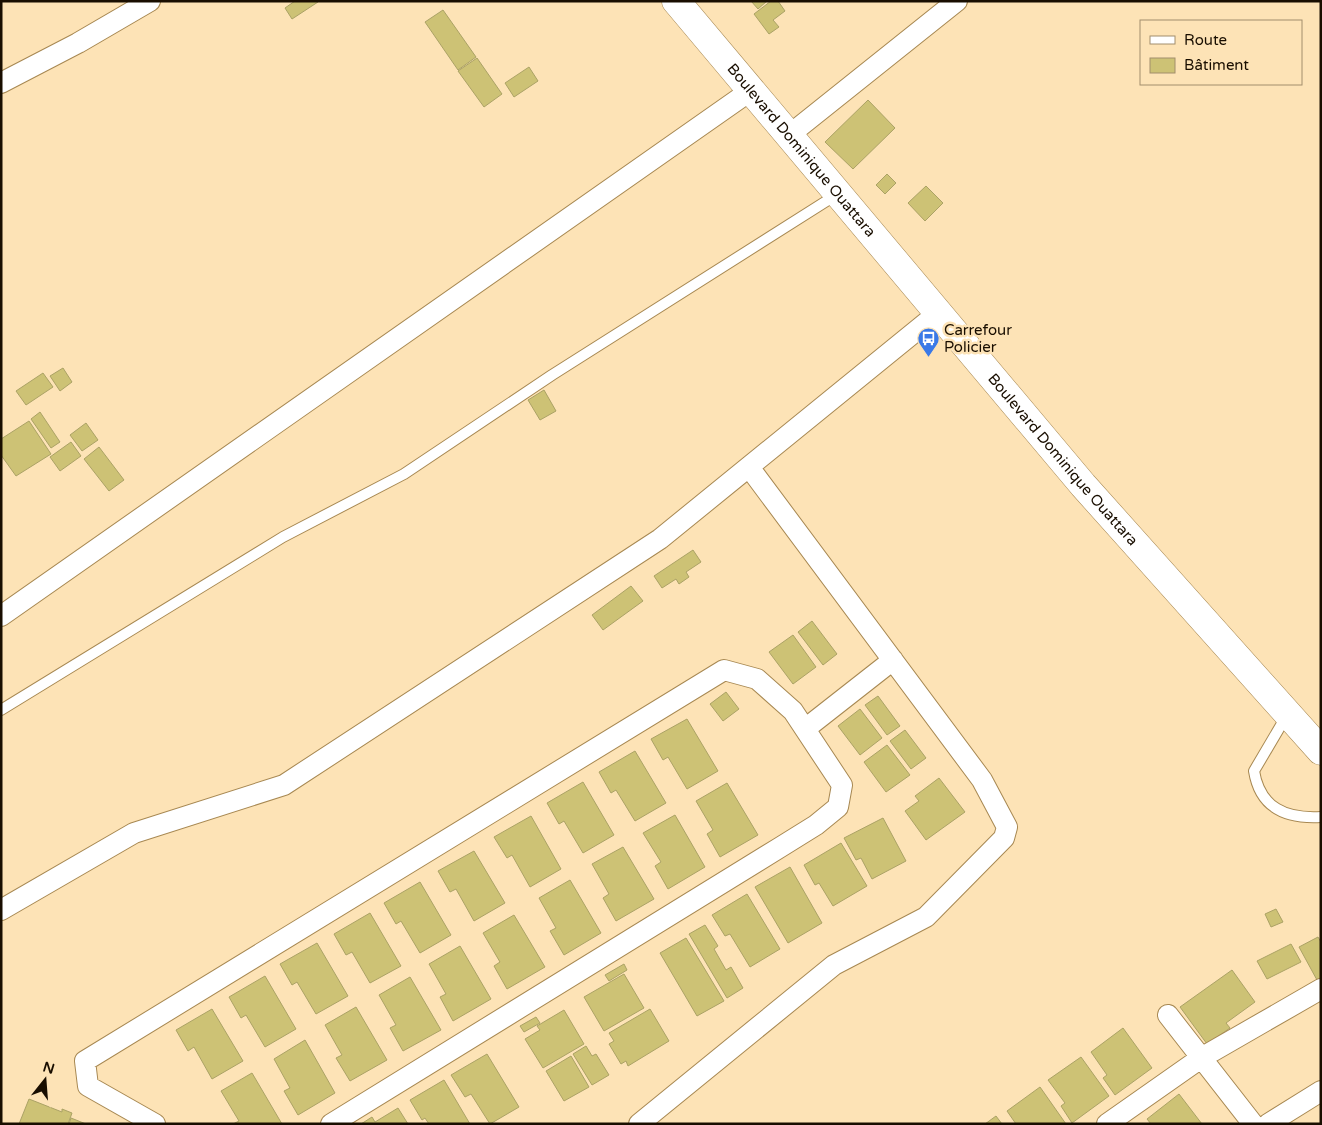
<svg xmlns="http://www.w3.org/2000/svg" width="1322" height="1125" viewBox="0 0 1322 1125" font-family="'Varela Round',sans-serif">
  <rect width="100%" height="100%" fill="#fde3b6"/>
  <!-- building -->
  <path fill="#cdc275" stroke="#aba265" d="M295,1H318V2L292,19L285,8Z
    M751,1H767L758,9Z
    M771,1H778L785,11L773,20L779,27L769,34L754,14Z
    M443,10L476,57L458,70L425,22Z
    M477,58L502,94L484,107L458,71Z
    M529,67L538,81L514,97L505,83Z
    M868,100L895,128L853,169L825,142Z
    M887,174L896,183L885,194L876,185Z
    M926,186L943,203L925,221L908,203Z
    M63,368L72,382L60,391L50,376Z
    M43,373L53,387L26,405L16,391Z
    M544,390L556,411L540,420L528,400Z
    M40,412L60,442L51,448L31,419Z
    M29,421L51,454L16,476L1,455V439Z
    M86,423L98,440L82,451L70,435Z
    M71,442L81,456L60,471L50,457Z
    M99,447L124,480L109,491L84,459Z
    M693,550L701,562L686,572L689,577L679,584L676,579L662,588L654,576Z
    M631,586L643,601L603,630L592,615Z
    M812,621L837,654L823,665L798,632Z
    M793,635L816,667L793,684L769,652Z
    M726,692L739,709L723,721L710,704Z
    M878,696L900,726L887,735L865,705Z
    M860,709L882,738L860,755L838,726Z
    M687,719L718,771L687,789L668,757L663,760L651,739Z
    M905,730L926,758L911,769L890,741Z
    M887,745L910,775L886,792L864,762Z
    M635,751L666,803L635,821L616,790L611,793L599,772Z
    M939,778L965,812L926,840L905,811L919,801L915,796Z
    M583,782L614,835L583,853L564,821L559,824L547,803Z
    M727,783L758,835L720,857L707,834L713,830L696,801Z
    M675,815L705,867L668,889L655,866L661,862L643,833Z
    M531,816L561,869L530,887L512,855L507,858L494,837Z
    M883,818L906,861L872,879L861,858L856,860L844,838Z
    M841,843L867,886L833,906L819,883L815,885L804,865Z
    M623,847L654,899L616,921L603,898L609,894L592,864Z
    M474,851L505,903L474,921L456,889L450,892L438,871Z
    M790,867L822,923L788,943L755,887Z
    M570,880L601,933L564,955L550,931L556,928L539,898Z
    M420,882L451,935L420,953L401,921L396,924L384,903Z
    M747,894L780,949L750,967L730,934L725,936L712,915Z
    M1276,909L1283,922L1271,927L1265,914Z
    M370,913L401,966L370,983L352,952L346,955L334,934Z
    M514,915L545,967L507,989L494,966L500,962L483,933Z
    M705,925L718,946L714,949L726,970L731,967L743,988L727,998L689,934Z
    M1318,937L1321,942V978L1317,980L1299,947Z
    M686,938L724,1001L697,1016L660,953Z
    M317,943L348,996L316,1014L297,982L292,985L280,964Z
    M1291,944L1301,962L1267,979L1257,961Z
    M460,946L491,999L453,1021L440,997L446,994L429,964Z
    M624,964L627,970L609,981L605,975Z
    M1232,970L1255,1002L1226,1023L1230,1028L1207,1044L1180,1007Z
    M624,974L644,1008L604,1031L584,997Z
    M265,976L296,1029L265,1047L246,1015L241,1018L229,997Z
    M410,977L441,1030L403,1051L390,1028L396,1025L379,995Z
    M356,1007L387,1060L350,1081L336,1058L342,1055L325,1025Z
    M212,1009L243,1061L212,1079L194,1047L188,1051L176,1030Z
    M650,1009L669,1041L628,1066L626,1061L621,1064L609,1044L614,1041L609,1033Z
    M564,1010L584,1044L543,1068L525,1039L540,1030L537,1026Z
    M536,1017L540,1023L524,1032L520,1026Z
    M1123,1028L1152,1068L1115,1095L1103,1078L1107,1075L1091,1052Z
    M305,1040L335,1093L298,1115L284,1091L290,1088L274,1059Z
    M586,1046L592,1056L596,1054L609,1075L592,1085L573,1054Z
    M487,1054L519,1107L490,1124L471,1094L465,1097L451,1075Z
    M571,1056L589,1087L564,1101L546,1071Z
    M1081,1057L1109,1096L1072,1123L1061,1106L1065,1103L1048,1080Z
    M252,1073L282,1124H233L239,1121L221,1091Z
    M444,1080L470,1124H429L425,1118L422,1120L410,1100Z
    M1040,1087L1066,1124H1016L1007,1111Z
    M1179,1094L1202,1124H1151L1147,1119Z
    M29,1099L62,1112V1109L72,1113L68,1124H19Z
    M398,1108L408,1124H361L372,1117L375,1122Z
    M996,1116L1002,1124H985Z
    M71,1118L86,1124H69Z"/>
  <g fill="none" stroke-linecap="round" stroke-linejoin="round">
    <defs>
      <path id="lane" d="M1,710L283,537L404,474L552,375L836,195
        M1287,715L1254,771C1260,808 1286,819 1321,817"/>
      <path id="street" d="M1,83L78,43L150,1
        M788,136L957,1
        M1,616L750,91
        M805,729L893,660
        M1,910L134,833L284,785L660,539L938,313
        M1168,1015L1253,1124
        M155,1124L88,1086L85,1061L724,670L757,679L793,711L842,785L838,807L816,825L779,848L331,1124
        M639,1124L834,965L926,917L1004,838L1007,827L982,780L749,467
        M1107,1124L1201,1058L1321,989
        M1268,1124L1321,1091"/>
      <g id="secondary">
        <path id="s1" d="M676,1L1083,485L1321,751"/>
      </g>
    </defs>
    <!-- lane casing -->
    <use href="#lane" stroke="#a78852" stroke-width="12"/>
    <!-- street casing -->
    <use href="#street" stroke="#a78852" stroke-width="22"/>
    <!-- secondary casing -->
    <use href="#secondary" stroke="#a78852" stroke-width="29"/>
    <!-- lane -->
    <use href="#lane" stroke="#fff" stroke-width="10"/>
    <!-- street -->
    <use href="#street" stroke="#fff" stroke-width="20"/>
    <!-- secondary -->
    <use href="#secondary" stroke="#fff" stroke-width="28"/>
  </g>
  <!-- icons -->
  <defs>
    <symbol id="bus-pin" viewBox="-11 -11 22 30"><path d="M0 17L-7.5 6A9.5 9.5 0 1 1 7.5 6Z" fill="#3a79e7" stroke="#fde3b6"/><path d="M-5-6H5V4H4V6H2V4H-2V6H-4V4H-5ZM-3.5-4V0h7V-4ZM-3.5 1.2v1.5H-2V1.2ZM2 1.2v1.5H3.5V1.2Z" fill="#fff"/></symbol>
  </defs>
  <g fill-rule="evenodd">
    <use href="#bus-pin" x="916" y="326" width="25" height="34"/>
  </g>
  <g text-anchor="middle" stroke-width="5" stroke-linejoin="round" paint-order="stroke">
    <!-- street labels -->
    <g font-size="15" fill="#190e00" stroke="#fde3b6">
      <text dy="5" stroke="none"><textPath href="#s1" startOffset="195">Boulevard Dominique Ouattara</textPath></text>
      <text dy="5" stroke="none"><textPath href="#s1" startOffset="600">Boulevard Dominique Ouattara</textPath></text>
    </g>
    <!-- poi labels -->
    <g font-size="15" fill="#190e00" stroke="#fde3b6" text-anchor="start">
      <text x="944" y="335">Carrefour<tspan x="944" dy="17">Policier</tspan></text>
    </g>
  </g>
  <!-- border -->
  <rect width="1322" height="1125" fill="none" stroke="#190e00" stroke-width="5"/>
  <!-- legend -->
  <rect x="1140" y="20" width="162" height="65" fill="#fde3b6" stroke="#a28e6d"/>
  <rect x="1150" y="36" width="25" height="8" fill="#ffffff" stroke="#a28e6d"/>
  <text x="1184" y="45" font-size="15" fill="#190e00">Route</text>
  <rect x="1150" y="58" width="25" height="15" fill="#cdc275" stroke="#a28e6d"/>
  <text x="1184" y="70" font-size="15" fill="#190e00">Bâtiment</text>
  <!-- north arrow -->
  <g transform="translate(45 1080) rotate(17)" stroke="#fde3b6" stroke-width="4" paint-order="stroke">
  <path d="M0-4L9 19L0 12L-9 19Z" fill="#190e00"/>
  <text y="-8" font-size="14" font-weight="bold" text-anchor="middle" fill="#190e00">N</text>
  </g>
</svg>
